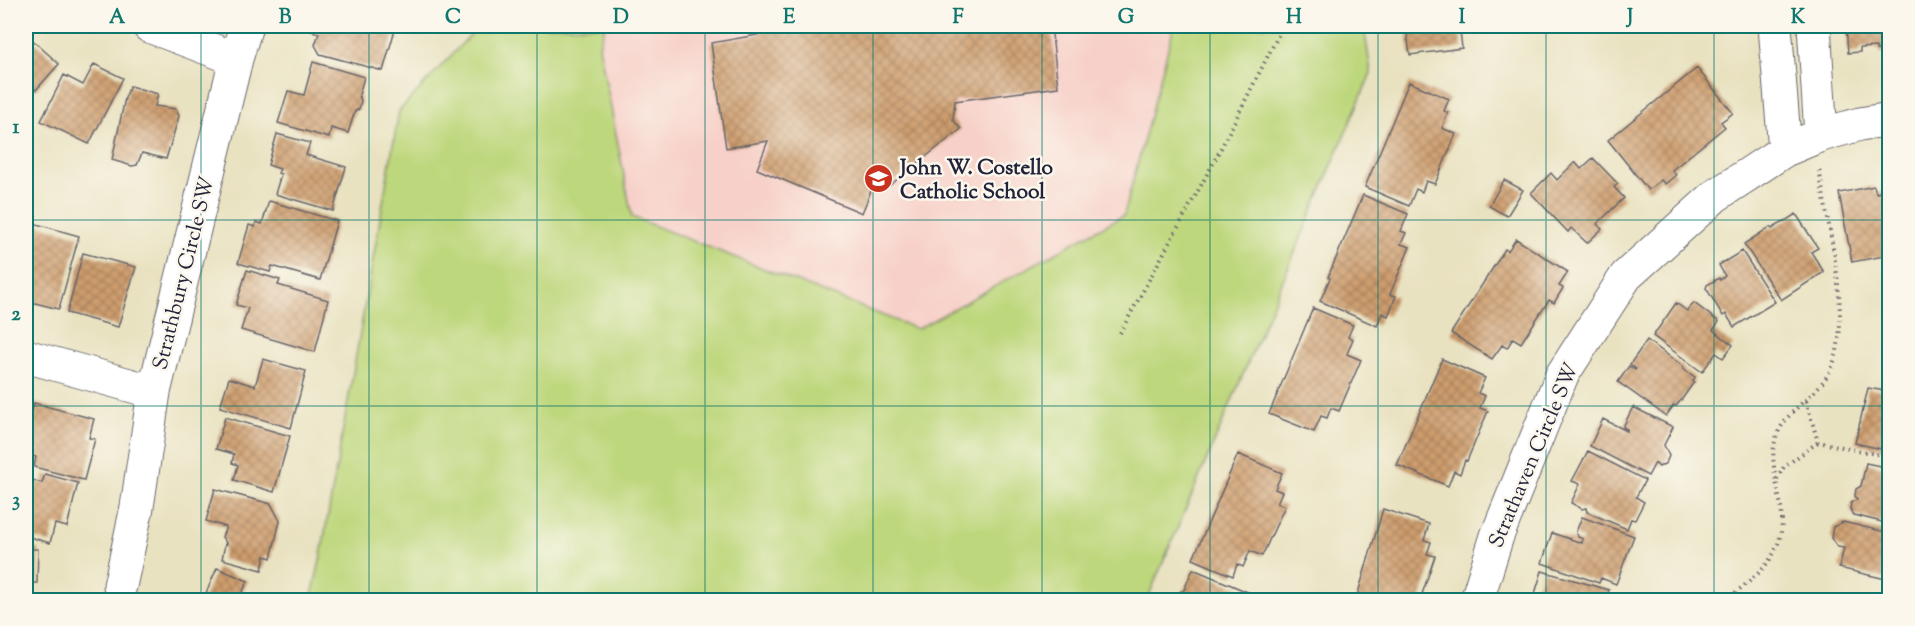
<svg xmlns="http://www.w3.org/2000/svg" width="1915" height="626" viewBox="0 0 1915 626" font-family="'Sorts Mill Goudy',serif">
  <defs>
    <pattern id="building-cross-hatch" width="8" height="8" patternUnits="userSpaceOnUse" patternTransform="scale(1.5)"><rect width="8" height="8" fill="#ce9d6d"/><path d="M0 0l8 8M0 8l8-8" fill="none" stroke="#a7805b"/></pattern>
  </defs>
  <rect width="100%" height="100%" fill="#fbf7ec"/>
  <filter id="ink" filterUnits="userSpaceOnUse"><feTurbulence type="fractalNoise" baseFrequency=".0167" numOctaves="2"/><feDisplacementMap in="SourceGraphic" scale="12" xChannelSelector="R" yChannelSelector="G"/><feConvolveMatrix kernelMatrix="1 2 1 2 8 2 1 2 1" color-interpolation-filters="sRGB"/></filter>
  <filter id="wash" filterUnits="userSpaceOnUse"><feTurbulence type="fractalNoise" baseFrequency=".008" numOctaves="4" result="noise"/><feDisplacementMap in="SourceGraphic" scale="24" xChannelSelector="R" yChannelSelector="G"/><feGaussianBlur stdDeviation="1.35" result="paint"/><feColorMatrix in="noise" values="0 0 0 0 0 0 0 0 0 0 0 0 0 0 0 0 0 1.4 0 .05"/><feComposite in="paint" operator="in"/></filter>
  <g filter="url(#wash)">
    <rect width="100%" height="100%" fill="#e9e2c1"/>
    <!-- built -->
    <path fill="#f7d1c9" d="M605,26H1174L1124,215L917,329L632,217L599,46Z"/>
    <!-- park -->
    <path fill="#bdd77b" stroke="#707c5b" stroke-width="1.5" d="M475,26H605L599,46L632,217L917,329L1124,215L1174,26H1364L1371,73L1147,600H311L320,561L399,111L475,30Z"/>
    <g id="blocks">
      <!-- building -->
      <path fill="url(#building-cross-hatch)" d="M300,26H396L383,71L320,54L315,45L319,33L300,28Z
        M766,26H1051L1058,87L955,101L953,120L961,129L885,189L873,186L862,213L757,169L768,141L726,148L711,43L757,35Z
        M1406,26H1464L1465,31H1460L1462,48L1410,55Z
        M1846,26H1890V54H1880V50H1876V47L1860,48V52L1848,53Z
        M26,34L59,64L36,90L31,86L26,91Z
        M313,62L364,77L359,95L361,101L359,109L355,111L348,133L331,128L329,138L278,123L288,91L304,95Z
        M94,64L123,78L89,144L41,121L64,75L83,85Z
        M1697,68L1733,113L1721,122L1725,127L1672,170L1676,175L1665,184L1661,180L1648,190L1608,140Z
        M1409,82L1449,99L1444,111L1448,113L1442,128L1456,134L1435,184L1426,181L1422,192L1416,189L1409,206L1365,187Z
        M130,86L158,94L155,106L176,109L179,116L166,159L142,153L137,165L132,166L112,160L125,98Z
        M277,134L310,143L306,155L346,167L333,211L275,194L281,174L278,173L280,169L268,165Z
        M1593,158L1618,184L1614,187L1624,198L1597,224L1602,229L1587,243L1571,228L1568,232L1531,193L1551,173L1557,180L1575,162L1581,169Z
        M1504,180L1523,190L1507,216L1489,206Z
        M1874,186L1876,193L1890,190V255L1852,262L1839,193Z
        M1363,195L1408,214L1401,231L1406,233L1401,244L1410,247L1390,294L1396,296L1388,316L1382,313L1377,326L1320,301L1330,278L1328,277Z
        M269,201L337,221L320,280L272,266L270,272L238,263L249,225L255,227L256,222L262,224Z
        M1796,214L1818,248L1811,252L1824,272L1781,300L1744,244L1770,227L1772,229Z
        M26,221L79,236L59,309L27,301L33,279L26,277L29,266L26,265Z
        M1516,239L1568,272L1559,286L1563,288L1554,303L1549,300L1521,343L1513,338L1507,348L1502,345L1492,359L1451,333L1505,249L1508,251Z
        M1742,251L1775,302L1734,327L1726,314L1723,316L1706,288L1707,285L1719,278L1720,280L1725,276L1719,265Z
        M83,253L136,267L118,327L67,313Z
        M247,270L280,280L278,285L328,300L315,352L241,330L248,308L236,305Z
        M1676,303L1687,311L1694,303L1719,322L1713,330L1733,345L1723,358L1716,353L1702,372L1653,336Z
        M1313,308L1353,325L1348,337L1353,339L1347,354L1361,360L1339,411L1331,408L1327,418L1321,416L1314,432L1269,414Z
        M1647,340L1684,367L1683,369L1695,377L1693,381L1694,382L1682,399L1676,406L1674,405L1666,416L1618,382L1629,366L1635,370L1636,369L1630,364Z
        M263,359L306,371L291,428L220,407L229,378L255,386Z
        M1442,359L1485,378L1478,393L1485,396L1480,408L1488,411L1467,461L1465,460L1460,474L1454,471L1448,486L1397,465Z
        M1868,388L1890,392V451L1855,443Z
        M34,403L94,419L89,438L95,439L84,480L34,467L36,457L26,454V432Z
        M1633,407L1673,427L1664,445L1669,456L1666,463L1659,467L1655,463L1648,476L1590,446L1603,419L1627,431V429L1623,427Z
        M225,417L290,436L274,492L234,480L238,465L232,463L234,454L216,449Z
        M1588,451L1645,480L1636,497L1644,502L1635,520L1631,519L1627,529L1587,512L1586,508L1582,509L1571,503L1580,484L1572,481Z
        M1238,454L1282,473L1275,489L1282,492L1277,503L1285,506L1262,556L1250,551L1243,567L1237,564L1233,576L1193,559Z
        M1866,463L1890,468V524L1854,515L1850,509L1851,503L1857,499L1855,496L1856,489L1861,486Z
        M45,474L78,483L67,527L55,524L50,543L26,536V478L42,483Z
        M215,489L271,504L280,521L271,558L265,556L262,570L222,559L225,544H227L222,537L226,527L206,521Z
        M1383,509L1429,524L1424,540L1431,542L1427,554L1435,556L1420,600H1356Z
        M1582,517L1634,536L1616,584L1601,578L1599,583L1542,563L1552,533L1582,543L1583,539L1578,537L1576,532Z
        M1843,522L1890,533V580L1839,568L1844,548L1838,547L1831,538L1833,527Z
        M26,549H38L37,583H26Z
        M217,568L248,581L242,593L261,600H203Z
        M1193,569L1250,593L1247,600H1177L1181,591L1183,592Z
        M1542,571L1609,590L1605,600H1533Z"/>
    </g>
  </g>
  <g filter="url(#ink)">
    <use href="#blocks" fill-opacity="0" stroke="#68656a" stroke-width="1.5"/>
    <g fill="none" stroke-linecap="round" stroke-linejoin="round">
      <defs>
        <path id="minor" d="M149,26L236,59
          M1775,26L1785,150
          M1814,26L1821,135
          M26,356L154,392
          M120,586L137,507L154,392L236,59L246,26
          M1477,600L1497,536L1562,375L1626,276L1715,196L1785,150L1821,135L1860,124L1890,119"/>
      </defs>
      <!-- minor casing -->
      <use href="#minor" stroke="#68656a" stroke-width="35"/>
      <!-- path -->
      <path stroke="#68656a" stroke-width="4" stroke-dasharray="1.5 4.5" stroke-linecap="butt" d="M1120,333L1216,158L1283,26
        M1806,401L1818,442L1890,457
        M1777,479L1784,467L1818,442
        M1725,600C1755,578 1782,559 1782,519C1782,508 1779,497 1777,487C1775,473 1771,456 1775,442C1782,411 1816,398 1830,371C1855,322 1826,222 1819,168"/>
      <!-- minor -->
      <use href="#minor" stroke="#fff" stroke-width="33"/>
    </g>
  </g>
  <!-- grid -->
  <path fill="none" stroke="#0f766e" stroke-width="1.5" stroke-opacity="0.55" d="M201,26V600M369,26V600M537,26V600M705,26V600M873,26V600M1042,26V600M1210,26V600M1378,26V600M1546,26V600M1714,26V600M26,220H1890M26,406H1890"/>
  <!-- icons -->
  <defs>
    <symbol id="school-disc" viewBox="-11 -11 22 22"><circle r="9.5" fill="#c8321e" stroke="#fbf7ec"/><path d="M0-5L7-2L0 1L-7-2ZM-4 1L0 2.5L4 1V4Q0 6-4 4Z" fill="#fff"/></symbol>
  </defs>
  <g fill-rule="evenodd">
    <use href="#school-disc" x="862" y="162" width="33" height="33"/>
  </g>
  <g text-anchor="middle" stroke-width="5" stroke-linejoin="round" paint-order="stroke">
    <!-- poi labels -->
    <g font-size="21" font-weight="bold" fill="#22223b" stroke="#fbf7ec" text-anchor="start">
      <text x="900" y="174">John W. Costello<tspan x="900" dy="24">Catholic School</tspan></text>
    </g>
    <!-- street labels -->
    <g font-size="21" fill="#22223b" stroke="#fbf7ec">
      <text transform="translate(183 273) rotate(-76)" y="7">Strathbury Circle SW</text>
      <text transform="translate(1533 455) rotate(-67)" y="7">Strathaven Circle SW</text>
    </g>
  </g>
  <!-- margin -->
  <rect width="1915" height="626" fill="none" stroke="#fbf7ec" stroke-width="66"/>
  <rect x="33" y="33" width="1849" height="560" fill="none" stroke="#0f766e" stroke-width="2"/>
  <g font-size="20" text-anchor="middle" font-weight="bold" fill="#0f766e">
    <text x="117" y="23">A</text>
    <text x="285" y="23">B</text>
    <text x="453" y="23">C</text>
    <text x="621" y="23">D</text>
    <text x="789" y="23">E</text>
    <text x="958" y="23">F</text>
    <text x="1126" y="23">G</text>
    <text x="1294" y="23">H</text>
    <text x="1462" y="23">I</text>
    <text x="1630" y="23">J</text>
    <text x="1798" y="23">K</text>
    <text x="16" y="133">1</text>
    <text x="16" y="320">2</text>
    <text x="16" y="506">3</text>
  </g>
</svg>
